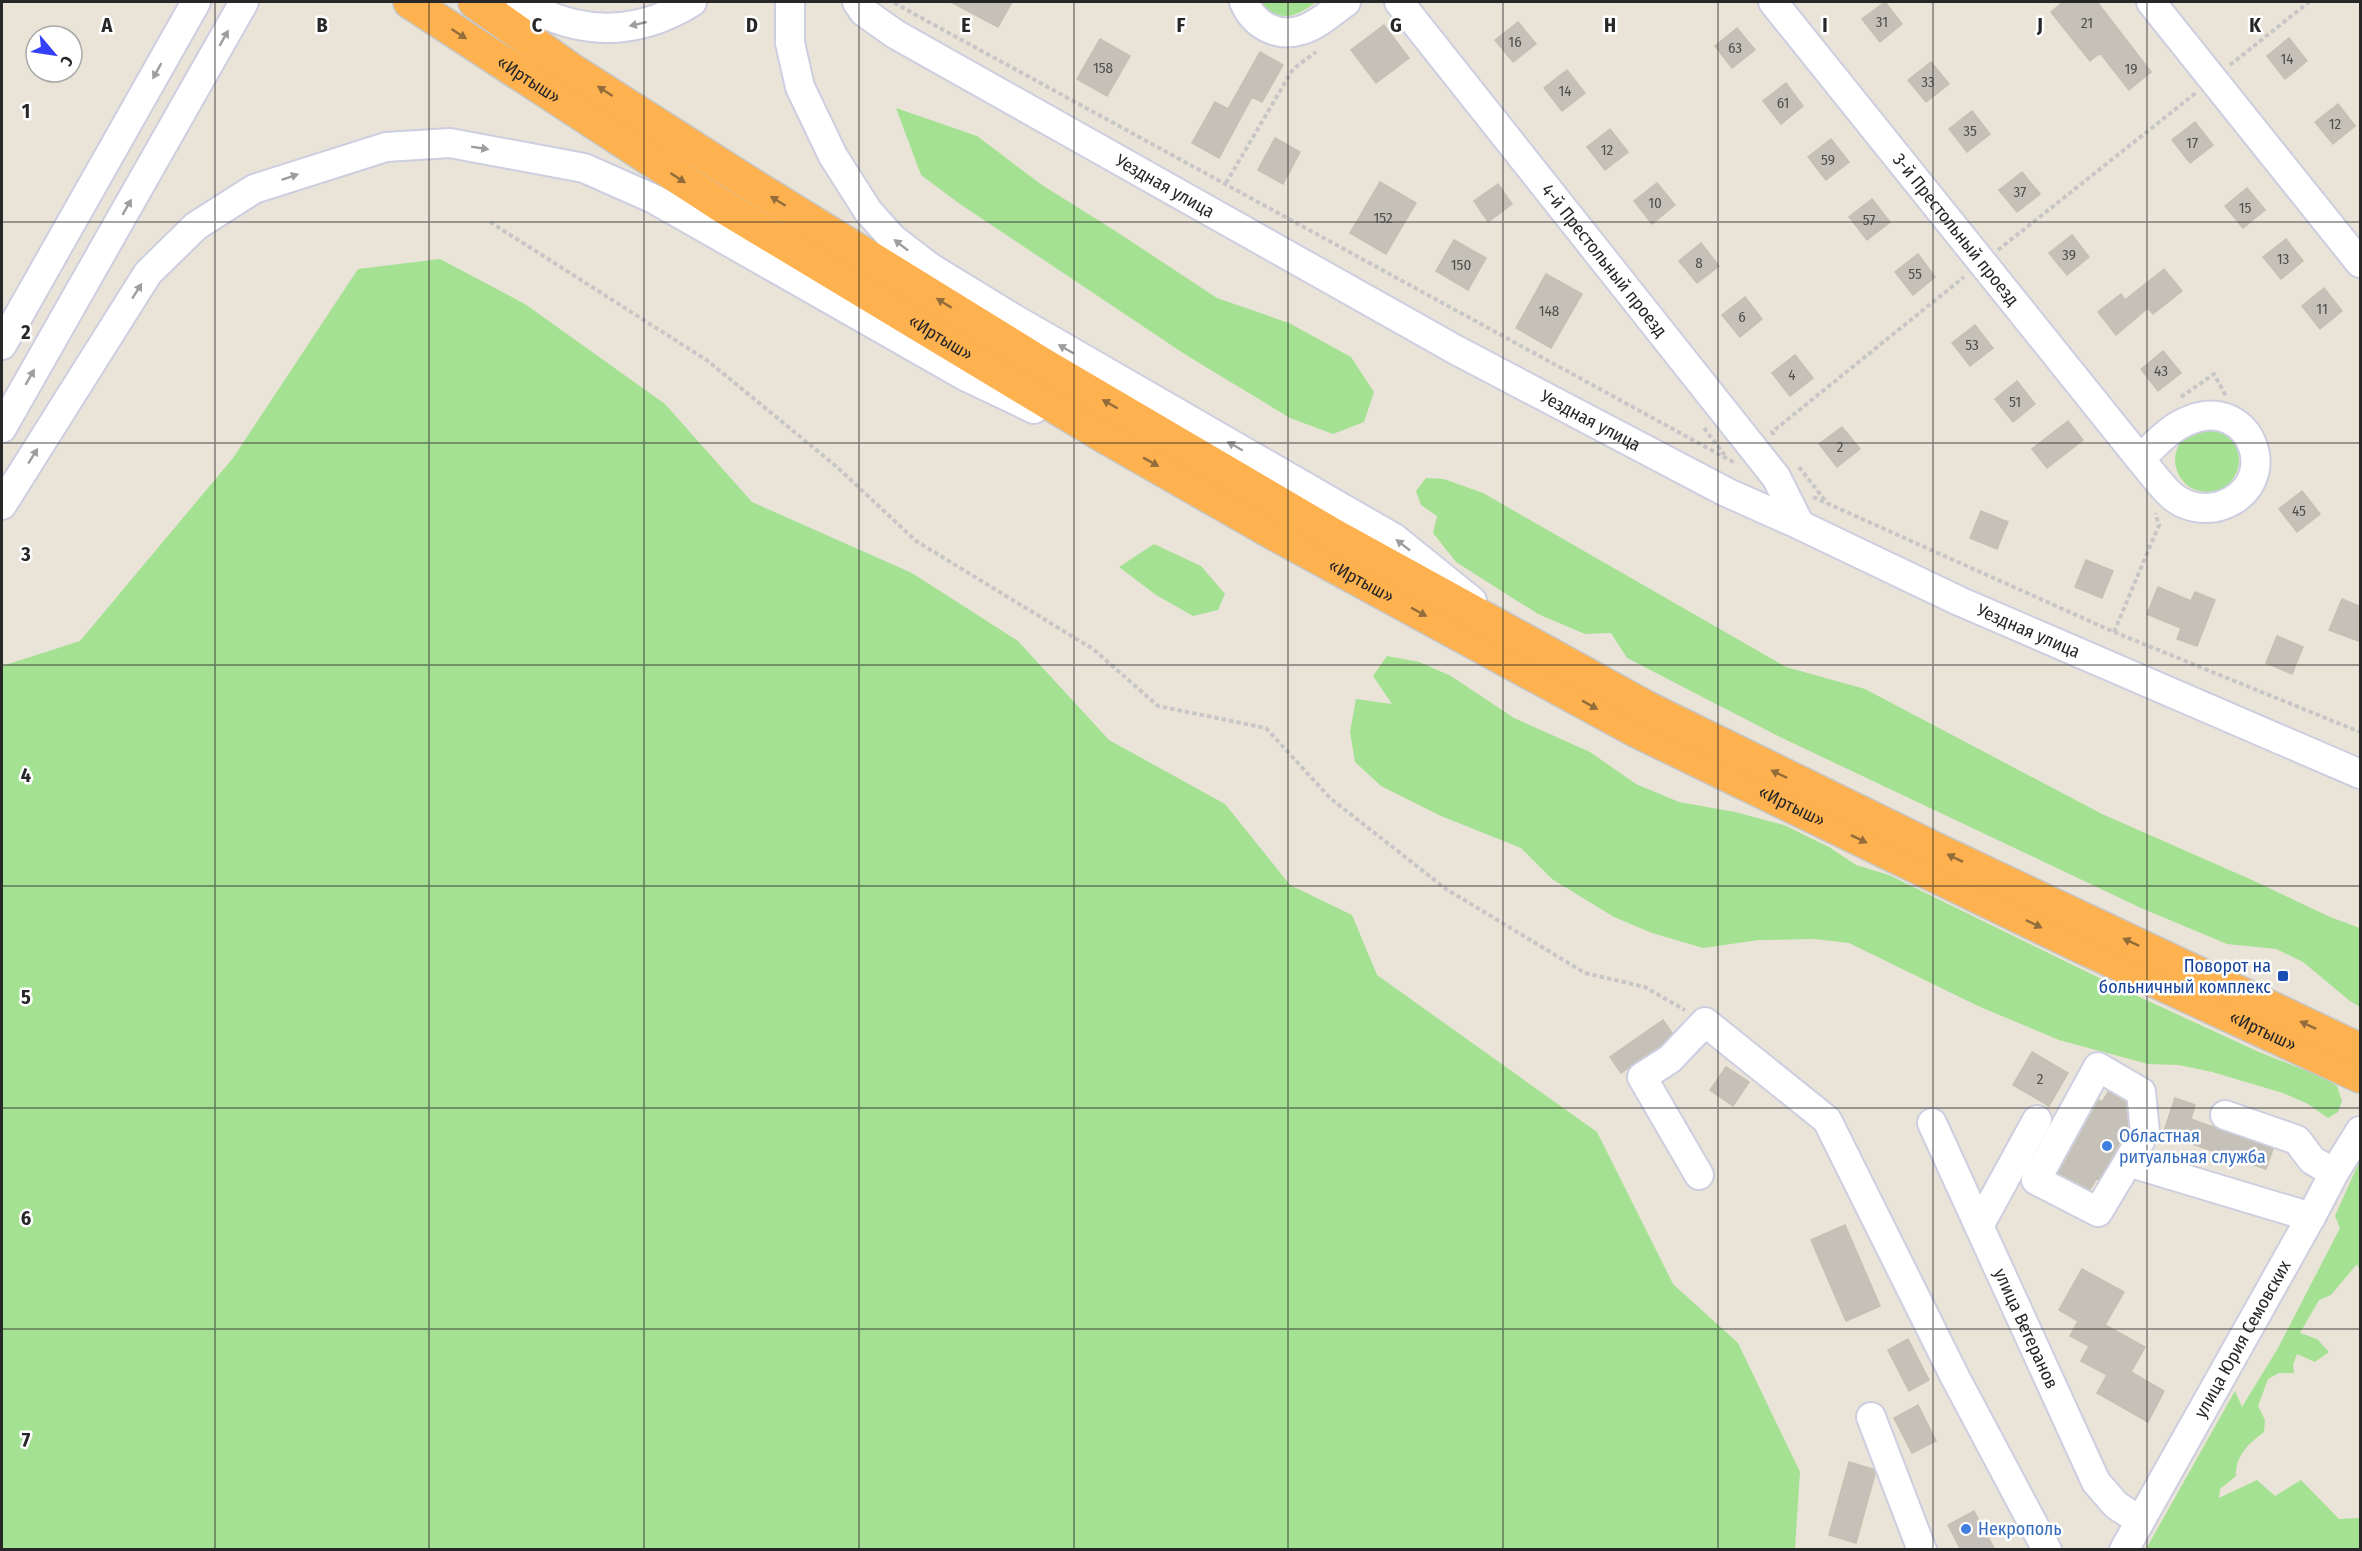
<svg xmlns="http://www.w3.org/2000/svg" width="2362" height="1551" viewBox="0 0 2362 1551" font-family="'Fira Sans Condensed',sans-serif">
  <rect width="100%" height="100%" fill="#eae4d8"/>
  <!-- green -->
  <path fill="#a4e193" d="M1258,2H1316C1293,19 1280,22 1258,2Z
    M896,108L977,136L1042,185L1117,232L1217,298L1289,323L1351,357L1374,392L1364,422L1333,434L1290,418L1186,355L960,204L921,175Z
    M440,259L525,304L665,404L752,502L912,573L1018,641L1109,740L1225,804L1290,885L1352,915L1377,975L1597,1132L1673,1284L1738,1343L1800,1472L1795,1549H2V666L80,641L233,458L358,269Z
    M2175 460a32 32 0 1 1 64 0a32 32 0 1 1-64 0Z
    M1426,478L1444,479L1483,493L1786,667L1865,689L2102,814L2252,880L2330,917L2360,928V1007L2350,1001L2303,962L2276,949L2227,944L2141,908L1780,737L1627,658L1611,633L1585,634L1538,614L1456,562L1433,533L1437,516L1421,505L1416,491Z
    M1154,544L1201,566L1225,594L1218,610L1193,616L1156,595L1119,567Z
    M1387,656L1419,662L1451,676L1514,718L1590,752L1636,784L1679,802L1735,812L1784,825L1829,847L1856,865L1889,875L2118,987L2259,1052L2325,1078L2337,1086L2342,1101L2338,1112L2328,1118L2308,1104L2283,1093L2212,1072L2179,1065L2148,1064L2059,1040L1978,1006L1849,943L1815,939L1759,940L1703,948L1652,933L1614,917L1552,879L1521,848L1441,816L1381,786L1355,762L1350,732L1356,699L1392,704L1373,676Z
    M2360,1160V1271L2357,1264L2331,1295L2319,1300L2300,1333L2317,1339L2329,1352L2315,1362L2297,1354L2293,1365L2294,1373H2279L2268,1379L2258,1406L2265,1420L2264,1432C2249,1443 2235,1456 2236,1476L2220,1489L2219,1498L2257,1480L2275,1496L2301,1480L2339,1519L2360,1518V1549H2146L2235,1391L2242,1407L2278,1348L2340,1228L2335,1216Z"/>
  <!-- building -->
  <path fill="#c5c1b8" stroke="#c4c0b2" stroke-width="1.5" d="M951,2H1012L998,27Z
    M1885,2L1902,24L1880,42L1862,19Z
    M2063,2H2097L2151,72L2129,90L2100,53L2090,61L2051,12Z
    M1518,22L1536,44L1513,62L1495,40Z
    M1384,25L1409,58L1376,83L1351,50Z
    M1737,28L1755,50L1732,68L1715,46Z
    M2289,38L2307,61L2285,79L2267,56Z
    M1100,39L1130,56L1107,96L1077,79Z
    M1260,52L1283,65L1262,102L1252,97L1219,158L1192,143L1215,102L1228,109Z
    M1931,62L1949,84L1926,102L1908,80Z
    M1567,70L1585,93L1562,111L1544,88Z
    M1786,83L1803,106L1781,124L1763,101Z
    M2338,104L2355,126L2333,144L2315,122Z
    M1972,111L1990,134L1967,152L1949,129Z
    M2195,122L2213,145L2190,163L2172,140Z
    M1610,129L1628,152L1605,170L1587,147Z
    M1275,138L1300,152L1283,184L1258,170Z
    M1831,139L1849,162L1826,180L1808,157Z
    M2022,172L2040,194L2017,212L1999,190Z
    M1380,182L1416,203L1386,254L1350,233Z
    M1657,183L1675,205L1652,224L1634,201Z
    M1498,184L1512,204L1488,222L1474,201Z
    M2247,188L2265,210L2243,228L2225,206Z
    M1872,199L1890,222L1867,240L1849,217Z
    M2072,235L2089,257L2067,275L2049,253Z
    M2286,239L2303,261L2281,279L2263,257Z
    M1454,240L1486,258L1468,290L1436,271Z
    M1701,243L1719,266L1697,283L1679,261Z
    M1918,254L1935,277L1913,295L1895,272Z
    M2164,269L2182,291L2153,314L2148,308L2116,335L2098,312L2121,294L2125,300Z
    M1546,274L1582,294L1551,348L1516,328Z
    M2324,288L2342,311L2320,329L2302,306Z
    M1745,297L1762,319L1740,337L1722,315Z
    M1975,325L1993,348L1970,366L1952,343Z
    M2163,351L2181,373L2158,391L2141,369Z
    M1795,355L1813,378L1790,396L1772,373Z
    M2017,381L2035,404L2013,422L1995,399Z
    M2068,421L2083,440L2047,468L2032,449Z
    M1842,427L1860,449L1837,467L1819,444Z
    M2302,491L2320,514L2297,532L2279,509Z
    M1981,511L2008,522L1997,549L1970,538Z
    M2086,560L2113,571L2102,598L2075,587Z
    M2158,587L2191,601L2195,592L2215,600L2197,646L2177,639L2181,628L2147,614Z
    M2342,599L2361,607V642L2329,630Z
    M2277,636L2303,647L2292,674L2266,663Z
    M1663,1020L1672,1033L1660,1046L1621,1073L1610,1057Z
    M2032,1052L2068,1073L2049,1106L2013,1085Z
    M1726,1067L1749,1082L1733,1106L1710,1090Z
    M2108,1092L2125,1102L2128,1128L2099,1179L2097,1178L2090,1189L2059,1173L2099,1100L2102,1102Z
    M2175,1098L2195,1105L2191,1119L2273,1149L2266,1169L2163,1134Z
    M1845,1225L1880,1306L1846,1321L1811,1240Z
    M2082,1269L2124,1292L2105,1325L2145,1347L2131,1372L2164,1391L2148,1422L2097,1393L2107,1375L2081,1361L2089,1346L2070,1336L2078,1321L2059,1310Z
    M1908,1339L1929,1380L1909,1391L1888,1350Z
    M1918,1405L1936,1441L1912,1453L1894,1418Z
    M1849,1462L1873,1469L1875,1474L1856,1543L1829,1535Z
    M1974,1511L1995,1550H1961L1948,1525Z"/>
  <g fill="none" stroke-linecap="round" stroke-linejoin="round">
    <defs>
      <g id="minor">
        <path d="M521,2C578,36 635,37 692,2"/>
        <path d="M790,2V43L800,87L833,156L868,211L893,239L931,268L1011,317L1394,538L1472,601"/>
        <path id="s1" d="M857,2L864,12L895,34L1456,350L1726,492L1800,525L1959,601L2360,774"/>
        <path d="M1244,2C1254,25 1277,38 1302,30C1318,25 1333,11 1346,2"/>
        <path id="s2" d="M1399,2L1776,477L1800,525"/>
        <path id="s3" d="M1773,2L2140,459C2150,470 2164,491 2176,499C2189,508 2206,510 2220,506C2285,485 2252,395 2190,420C2170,427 2155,445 2140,459"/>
        <path d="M2151,2L2360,263"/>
        <path d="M2,345L196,2"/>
        <path d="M2,428L244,2"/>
        <path d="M2,505L148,273L196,226L254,189L386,147L450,143L584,168L654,199L965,376L1034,409"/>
        <path d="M2225,1115L2297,1140L2312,1160L2334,1173"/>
        <path id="s4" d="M1932,1123L2096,1482L2116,1505L2140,1521"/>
        <path d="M2128,1162L2098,1212L2036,1180L2098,1067L2141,1092L2145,1132L2128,1162L2311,1217"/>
        <path d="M1699,1175L1642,1077L1670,1059L1705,1022L1827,1120L1955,1377L2047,1550"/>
        <path d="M1979,1226L2037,1120"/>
        <path d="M1871,1417L1922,1550"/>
        <path id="s5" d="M2124,1550L2311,1217L2334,1173L2360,1131"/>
      </g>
      <g id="highway">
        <path id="s6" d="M410,2L719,204L1109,439L1275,534L1635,730L2080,946L2360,1076"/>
        <path d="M475,2L573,71L744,180L1042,364L1333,535L1649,709L1937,850L2360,1050"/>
      </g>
    </defs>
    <!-- minor casing -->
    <use href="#minor" stroke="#cdcee0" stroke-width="32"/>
    <!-- highway casing -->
    <use href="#highway" stroke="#c7c7c7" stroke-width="36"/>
    <!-- path -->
    <path stroke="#c7c7c7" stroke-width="4" stroke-dasharray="4.5 3" stroke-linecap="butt" d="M895,2L896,4L1735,463
      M2230,65L2309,2
      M1226,183L1293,69L1316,52
      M490,222L708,361L837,467L916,541L1093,649L1158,706L1266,728L1330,798L1446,889L1585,973L1645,987L1685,1010
      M1998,250L2197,92
      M2181,397L2214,374L2226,396
      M1704,428L1727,458
      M1774,435L1772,432L1964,277
      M1799,467L1827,503
      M1813,497L2114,632L2360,732
      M2114,632L2159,525L2155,513"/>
    <!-- minor -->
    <use href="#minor" stroke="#fff" stroke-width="28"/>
    <!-- highway -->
    <use href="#highway" stroke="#fdb14f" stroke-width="33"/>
  </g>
  <!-- one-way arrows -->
  <defs><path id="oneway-solid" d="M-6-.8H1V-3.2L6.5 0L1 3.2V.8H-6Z" transform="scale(1.5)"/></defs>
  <g fill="#9e9e9e">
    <use href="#oneway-solid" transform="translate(638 24) rotate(167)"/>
    <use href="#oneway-solid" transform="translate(224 38) rotate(-60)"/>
    <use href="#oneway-solid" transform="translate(157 71) rotate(119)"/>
    <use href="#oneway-solid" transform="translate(480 148) rotate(9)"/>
    <use href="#oneway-solid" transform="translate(290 177) rotate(-19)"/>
    <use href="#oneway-solid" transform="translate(127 207) rotate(-60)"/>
    <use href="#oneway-solid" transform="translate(901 245) rotate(-142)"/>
    <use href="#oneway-solid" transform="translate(137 291) rotate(-58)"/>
    <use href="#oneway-solid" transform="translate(1066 349) rotate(-150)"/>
    <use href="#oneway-solid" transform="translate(30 377) rotate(-60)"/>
    <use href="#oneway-solid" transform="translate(1235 446) rotate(-150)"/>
    <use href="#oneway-solid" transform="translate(33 456) rotate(-58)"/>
    <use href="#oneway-solid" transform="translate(1403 545) rotate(-142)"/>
  </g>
  <g fill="#926c3b">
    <use href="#oneway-solid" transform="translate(459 34) rotate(33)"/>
    <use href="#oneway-solid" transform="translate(605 91) rotate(-147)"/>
    <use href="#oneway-solid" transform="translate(678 178) rotate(33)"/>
    <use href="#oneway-solid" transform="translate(778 201) rotate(-148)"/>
    <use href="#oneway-solid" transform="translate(944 303) rotate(-148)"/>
    <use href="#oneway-solid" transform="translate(1110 404) rotate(-150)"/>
    <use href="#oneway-solid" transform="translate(1151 462) rotate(29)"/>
    <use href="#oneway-solid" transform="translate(1419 612) rotate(29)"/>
    <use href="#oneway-solid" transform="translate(1590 705) rotate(29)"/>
    <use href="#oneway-solid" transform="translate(1779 774) rotate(-154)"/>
    <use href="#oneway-solid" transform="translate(1859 839) rotate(26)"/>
    <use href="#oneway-solid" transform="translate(1955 858) rotate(-154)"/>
    <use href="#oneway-solid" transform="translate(2034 924) rotate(26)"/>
    <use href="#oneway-solid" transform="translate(2131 942) rotate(-155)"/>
    <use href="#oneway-solid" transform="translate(2308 1025) rotate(-155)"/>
  </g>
  <!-- grid -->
  <path fill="none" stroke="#272727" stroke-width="1.5" stroke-opacity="0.55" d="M215,2V1550M429,2V1550M644,2V1550M859,2V1550M1074,2V1550M1288,2V1550M1503,2V1550M1718,2V1550M1933,2V1550M2147,2V1550M2,222H2360M2,443H2360M2,665H2360M2,886H2360M2,1108H2360M2,1329H2360"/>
  <!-- markers -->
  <rect fill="#1a4fb4" stroke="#fff" stroke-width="2" x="2277" y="970" width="12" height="12" rx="3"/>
  <g fill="#3f7fe0" stroke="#fff" stroke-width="2">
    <circle cx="2107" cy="1146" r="6"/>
    <circle cx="1966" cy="1529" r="6"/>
  </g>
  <g text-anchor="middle" stroke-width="5" stroke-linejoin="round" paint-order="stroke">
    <!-- number labels -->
    <g font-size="15" fill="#4e4e4b">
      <text x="1882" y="27">31</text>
      <text x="2087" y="28">21</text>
      <text x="1515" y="47">16</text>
      <text x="1735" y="53">63</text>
      <text x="2287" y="64">14</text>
      <text x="1103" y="73">158</text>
      <text x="2131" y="74">19</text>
      <text x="1928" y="87">33</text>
      <text x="1565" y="96">14</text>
      <text x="1783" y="108">61</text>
      <text x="2335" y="129">12</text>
      <text x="1970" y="136">35</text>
      <text x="2192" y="148">17</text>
      <text x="1607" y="155">12</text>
      <text x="1828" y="165">59</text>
      <text x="2020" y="197">37</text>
      <text x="1655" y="208">10</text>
      <text x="2245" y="213">15</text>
      <text x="1383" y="223">152</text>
      <text x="1869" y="225">57</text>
      <text x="2069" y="260">39</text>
      <text x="2283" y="264">13</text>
      <text x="1699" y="268">8</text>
      <text x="1461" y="270">150</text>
      <text x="1915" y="279">55</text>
      <text x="2322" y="314">11</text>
      <text x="1549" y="316">148</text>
      <text x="1742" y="322">6</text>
      <text x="1972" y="350">53</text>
      <text x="2161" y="376">43</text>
      <text x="1792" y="380">4</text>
      <text x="2015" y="407">51</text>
      <text x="1840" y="452">2</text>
      <text x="2299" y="516">45</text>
      <text x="2040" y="1084">2</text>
    </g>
    <!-- street labels -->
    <g font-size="18" fill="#272727" stroke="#fff">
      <text dy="6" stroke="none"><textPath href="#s6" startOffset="142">«Иртыш»</textPath></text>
      <text dy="6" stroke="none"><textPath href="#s1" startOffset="360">Уездная улица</textPath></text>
      <text dy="6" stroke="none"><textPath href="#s3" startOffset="292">3-й Престольный проезд</textPath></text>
      <text dy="6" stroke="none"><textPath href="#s2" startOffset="330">4-й Престольный проезд</textPath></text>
      <text dy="6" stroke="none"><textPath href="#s6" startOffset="628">«Иртыш»</textPath></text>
      <text dy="6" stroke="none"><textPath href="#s1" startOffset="846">Уездная улица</textPath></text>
      <text dy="6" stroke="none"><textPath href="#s6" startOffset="1114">«Иртыш»</textPath></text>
      <text dy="6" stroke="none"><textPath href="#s1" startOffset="1332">Уездная улица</textPath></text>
      <text dy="6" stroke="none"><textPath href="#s6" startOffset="1600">«Иртыш»</textPath></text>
      <text dy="6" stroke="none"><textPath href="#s6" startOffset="2122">«Иртыш»</textPath></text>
      <text dy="6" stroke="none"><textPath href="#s4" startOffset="226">улица Ветеранов</textPath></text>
      <text dy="6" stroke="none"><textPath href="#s5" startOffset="242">улица Юрия Семовских</textPath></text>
    </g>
    <!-- transit labels -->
    <g font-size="18" fill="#164399" stroke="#fff" text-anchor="end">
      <text x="2271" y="972">Поворот на<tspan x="2271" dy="21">больничный комплекс</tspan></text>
    </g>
    <!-- shop labels -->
    <g font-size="18" fill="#366cbe" stroke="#fff" text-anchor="start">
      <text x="2119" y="1142">Областная<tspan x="2119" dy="21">ритуальная служба</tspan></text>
      <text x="1978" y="1535">Некрополь</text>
    </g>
  </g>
  <g font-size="20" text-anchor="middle" font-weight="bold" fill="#272727" stroke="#fff" stroke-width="5" stroke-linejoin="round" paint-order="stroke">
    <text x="107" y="32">A</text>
    <text x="322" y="32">B</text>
    <text x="537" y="32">C</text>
    <text x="752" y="32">D</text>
    <text x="966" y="32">E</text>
    <text x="1181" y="32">F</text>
    <text x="1396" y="32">G</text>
    <text x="1610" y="32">H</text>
    <text x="1825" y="32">I</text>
    <text x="2040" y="32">J</text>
    <text x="2255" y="32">K</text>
    <text x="26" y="118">1</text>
    <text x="26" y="339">2</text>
    <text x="26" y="561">3</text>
    <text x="26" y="782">4</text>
    <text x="26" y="1004">5</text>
    <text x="26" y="1225">6</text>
    <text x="26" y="1447">7</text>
  </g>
  <!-- border -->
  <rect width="2362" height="1551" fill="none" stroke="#272727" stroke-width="6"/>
  <!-- north arrow -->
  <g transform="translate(54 54) rotate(119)"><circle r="28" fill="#ffffff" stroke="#a9a9a9" stroke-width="1.5"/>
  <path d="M0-4.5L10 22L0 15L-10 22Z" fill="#3541f9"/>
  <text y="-9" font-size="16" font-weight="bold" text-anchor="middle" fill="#272727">С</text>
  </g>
</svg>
